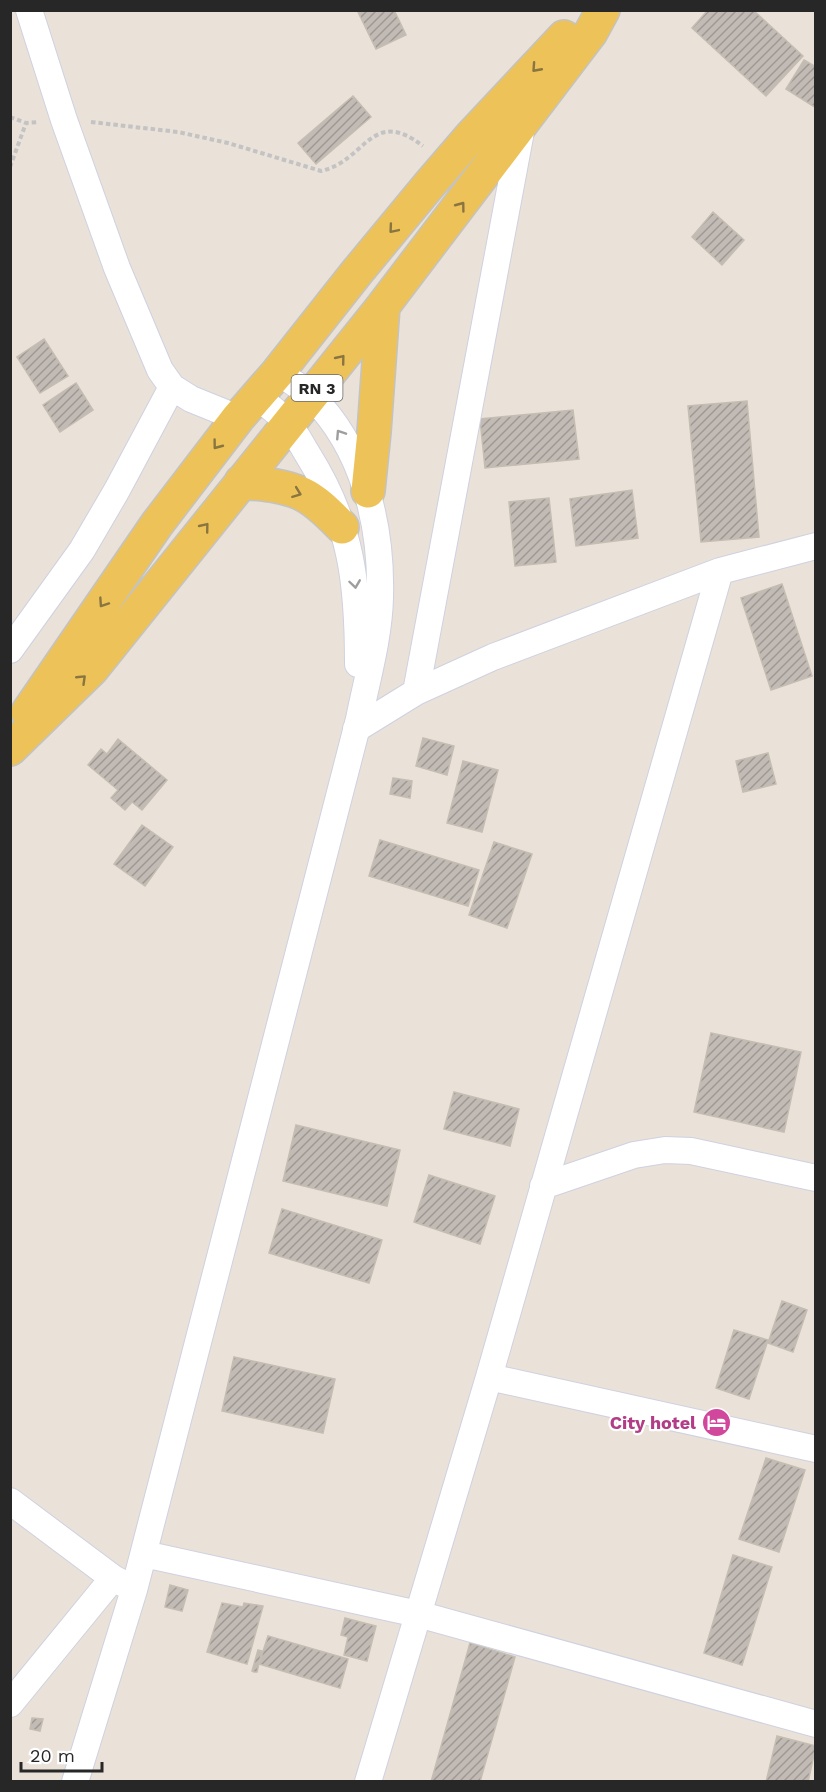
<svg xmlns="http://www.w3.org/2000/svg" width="826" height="1792" viewBox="0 0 826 1792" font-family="'Work Sans',sans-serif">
  <defs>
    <pattern id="building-hatch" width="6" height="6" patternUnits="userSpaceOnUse" patternTransform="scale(1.5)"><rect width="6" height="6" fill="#c2bbb5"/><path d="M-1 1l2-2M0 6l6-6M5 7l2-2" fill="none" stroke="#9e9893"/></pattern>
  </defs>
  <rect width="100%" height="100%" fill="#eae1d8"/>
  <!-- building -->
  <path fill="url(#building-hatch)" stroke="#c4bdb2" stroke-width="1.5" d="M357,10H394L406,35L376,49Z
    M708,10H753L803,56L766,96L692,28Z
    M804,60L816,67V108L786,89Z
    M353,96L371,117L316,164L298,143Z
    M713,212L744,240L722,265L692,237Z
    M44,339L68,376L40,393L17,357Z
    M76,383L93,410L60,432L43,405Z
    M747,401L759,537L701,542L688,406Z
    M573,410L579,459L485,468L480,419Z
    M632,490L638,538L576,546L570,499Z
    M549,498L556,562L515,566L509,502Z
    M782,584L812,676L771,690L741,598Z
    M423,738L454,746L447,775L416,766Z
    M118,739L167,780L142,810L132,802L125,810L111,798L118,790L88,765L101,749L107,754Z
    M768,753L776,784L743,792L736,761Z
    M463,761L498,770L482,832L447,823Z
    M393,778L412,781L410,798L390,794Z
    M142,825L173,847L145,886L114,864Z
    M380,840L479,870L468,906L369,876Z
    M494,842L532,854L507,928L469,915Z
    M711,1033L801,1052L784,1132L694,1112Z
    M454,1092L519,1109L510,1146L444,1129Z
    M296,1125L400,1150L387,1206L283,1181Z
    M429,1175L495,1196L480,1244L414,1222Z
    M282,1209L382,1240L369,1283L269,1253Z
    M782,1301L807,1310L793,1352L768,1343Z
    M734,1330L768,1340L749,1399L716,1388Z
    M234,1357L335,1379L323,1433L222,1411Z
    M766,1458L805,1470L779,1552L739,1539Z
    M733,1555L772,1567L742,1665L704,1653Z
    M170,1585L188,1590L182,1611L165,1607Z
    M222,1603L243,1607L244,1603L263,1606L247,1664L207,1652Z
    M345,1618L376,1626L367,1661L344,1655L348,1637L341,1635Z
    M268,1636L348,1659L340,1688L259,1664Z
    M470,1643L515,1657L480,1782H431Z
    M258,1650L262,1651L257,1672H254L252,1671Z
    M32,1718L43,1719L40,1731L30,1729Z
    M777,1736L816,1746L808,1782H766Z"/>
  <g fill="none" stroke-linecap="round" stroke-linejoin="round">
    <defs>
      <path id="street" d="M29,10L64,120L117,268L160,370L172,387L191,399L238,418
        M257,397C267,405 280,413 288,424C296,433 301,444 308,455C352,525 358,584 358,664
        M10,650L82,550L117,490L172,387
        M416,692L522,126
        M356,729L416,692L493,657L720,571L816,546
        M543,1186L634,1155L665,1150L691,1151L816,1178
        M489,1377L816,1449
        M10,1501L113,1578L126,1585
        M144,1554L418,1614L816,1724
        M10,1704L113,1578
        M75,1782L134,1590L359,719C367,679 379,638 380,598C382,526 364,448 311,396C301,387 289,380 278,372
        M368,1782L489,1377L720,571"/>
      <path id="primary" d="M241,482C261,484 283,485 302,494C317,501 330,515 342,527
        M368,491L374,432L383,306
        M28,712L157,524L238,418L278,372L357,272L429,185L472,135L564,37
        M10,749L92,669L383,306L591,32L603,10"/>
    </defs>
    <!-- street casing -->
    <use href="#street" stroke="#ced2e0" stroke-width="28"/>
    <!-- primary casing -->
    <use href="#primary" stroke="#c3c3c3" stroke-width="36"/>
    <!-- path -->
    <path stroke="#c3c3c3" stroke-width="4" stroke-dasharray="4.5 3" stroke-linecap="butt" d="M10,117L26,123
      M91,122L178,132L228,143L321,171C366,161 371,106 423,146
      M10,167L26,123L39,122"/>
    <!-- street -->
    <use href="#street" stroke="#fff" stroke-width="26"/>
    <!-- primary -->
    <use href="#primary" stroke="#edc359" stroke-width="33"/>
  </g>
  <!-- one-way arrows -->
  <defs><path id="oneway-chevron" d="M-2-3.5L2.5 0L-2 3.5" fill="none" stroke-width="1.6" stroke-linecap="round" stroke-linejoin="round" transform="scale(1.5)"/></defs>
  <g stroke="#8a7540">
    <use href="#oneway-chevron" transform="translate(536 68) rotate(132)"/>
    <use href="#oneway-chevron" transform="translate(461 206) rotate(-53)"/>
    <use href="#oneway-chevron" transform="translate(393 229) rotate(130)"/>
    <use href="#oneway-chevron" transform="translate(341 359) rotate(-51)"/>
    <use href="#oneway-chevron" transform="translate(217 445) rotate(127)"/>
    <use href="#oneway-chevron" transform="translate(297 493) rotate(21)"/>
    <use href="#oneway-chevron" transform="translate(205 527) rotate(-51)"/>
    <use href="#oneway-chevron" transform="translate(103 603) rotate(124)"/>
    <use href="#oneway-chevron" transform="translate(82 679) rotate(-44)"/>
  </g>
  <g stroke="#9e9e9e">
    <use href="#oneway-chevron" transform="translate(340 434) rotate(-123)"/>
    <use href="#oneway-chevron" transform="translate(355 584) rotate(82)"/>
  </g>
  <!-- icons -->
  <defs>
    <symbol id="hotel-disc" viewBox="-11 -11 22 22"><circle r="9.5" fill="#d1479c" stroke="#fff"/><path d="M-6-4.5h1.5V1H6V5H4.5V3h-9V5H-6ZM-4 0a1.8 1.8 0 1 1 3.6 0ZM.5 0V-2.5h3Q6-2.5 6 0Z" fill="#fff"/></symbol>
  </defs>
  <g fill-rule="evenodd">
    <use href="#hotel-disc" x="700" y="1406" width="33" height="33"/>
  </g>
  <g text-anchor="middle" stroke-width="4.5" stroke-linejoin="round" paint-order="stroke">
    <!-- shield labels -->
    <rect fill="#fff" stroke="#686868" stroke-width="1.5" x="291.5" y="375" width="51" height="26" rx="4.5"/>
    <g font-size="16" font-weight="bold" fill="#272727">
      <text x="317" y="394">RN 3</text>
    </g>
    <!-- hotel labels -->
    <g font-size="18" font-weight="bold" fill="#b23c85" stroke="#fff" text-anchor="end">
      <text x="696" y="1429">City hotel</text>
    </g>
  </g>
  <!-- border -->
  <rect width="826" height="1792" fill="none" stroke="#272727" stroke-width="24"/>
  <!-- scale -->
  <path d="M21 1762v9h81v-9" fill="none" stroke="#272727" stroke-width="3"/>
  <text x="30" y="1762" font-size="18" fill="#272727" stroke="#ffffff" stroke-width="4.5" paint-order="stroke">20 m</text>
</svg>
